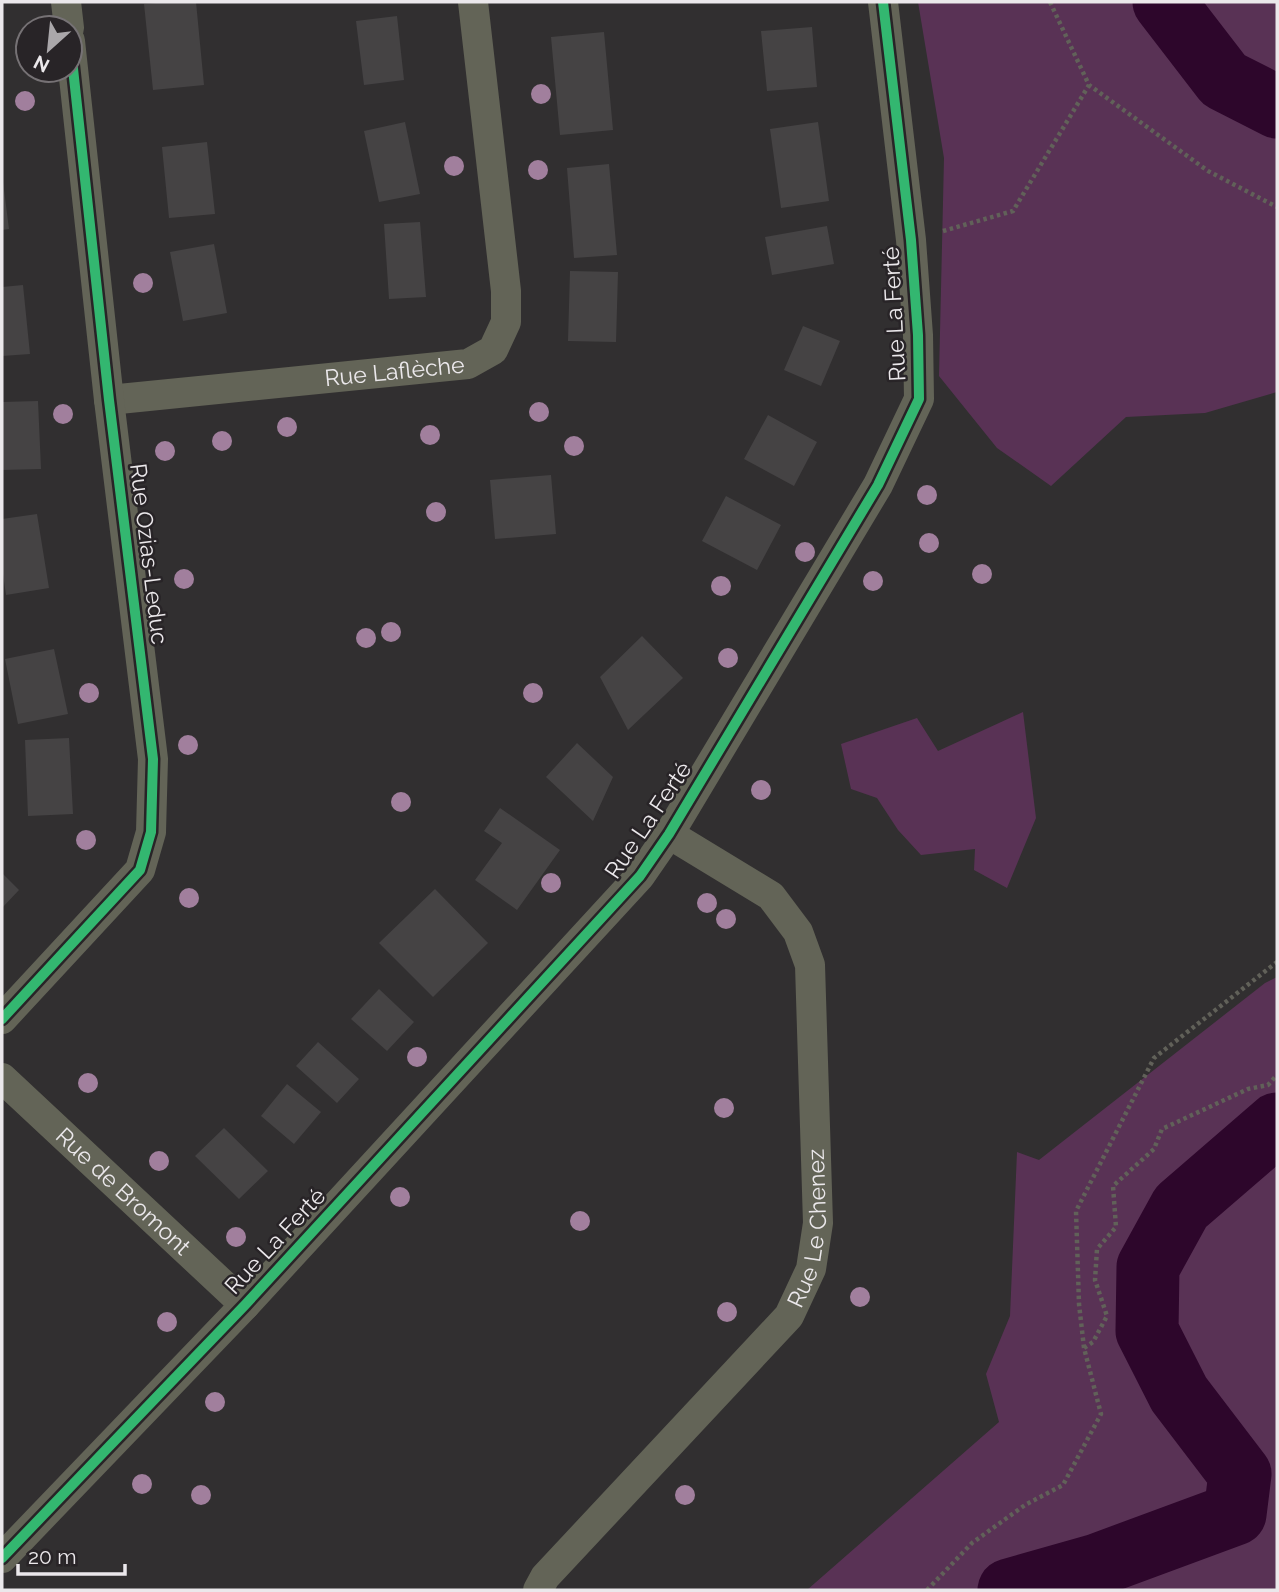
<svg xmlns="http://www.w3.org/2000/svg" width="1279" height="1592" viewBox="0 0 1279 1592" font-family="Raleway,sans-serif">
  <rect width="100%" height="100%" fill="#312f30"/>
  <!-- green -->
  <path fill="#593255" d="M918,2H1277V392L1205,413L1126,417L1051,486L997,448L939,376L944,158Z
    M1023,712L1036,818L1007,888L974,870L975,849L921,855L898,830L877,798L851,789L841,744L917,718L938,751Z
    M1277,977V1590H807L999,1422L986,1374L1010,1316L1017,1152L1039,1160L1265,983Z"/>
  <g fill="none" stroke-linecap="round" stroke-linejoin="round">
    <!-- river -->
    <path stroke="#2d062b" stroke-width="63" d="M1164,2L1224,80L1277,107
      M1009,1590L1097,1565L1235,1514L1240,1474L1179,1394L1147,1331L1148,1267L1181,1207L1277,1124"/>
  </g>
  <!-- building -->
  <path fill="#454344" d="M168,2H196L204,85L153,90L144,4Z
    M397,16L404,80L364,85L356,21Z
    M812,27L817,87L767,91L761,31Z
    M604,32L613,130L560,135L551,37Z
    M405,122L420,194L379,202L364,131Z
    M818,122L829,201L781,208L770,129Z
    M207,142L215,214L169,218L162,147Z
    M609,164L617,255L574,258L567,168Z
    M3,182L9,229L2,230V183Z
    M420,222L426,297L389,299L384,224Z
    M827,226L834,264L772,275L765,237Z
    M214,244L227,313L183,321L170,252Z
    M570,271L618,272L616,342L568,341Z
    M23,285L30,354L2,356V287Z
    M803,326L840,341L821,386L784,370Z
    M38,401L41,469L2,470V402Z
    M768,415L817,442L794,486L744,459Z
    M551,475L556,534L495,539L490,480Z
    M726,496L781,525L757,570L702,541Z
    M37,514L49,588L6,595L2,567V519Z
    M642,636L683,678L628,730L600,677Z
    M54,649L68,714L18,724L5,659Z
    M69,738L73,814L28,816L25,740Z
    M577,743L613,777L593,821L546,777Z
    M500,808L560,850L517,910L475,880L502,843L484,831Z
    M2,873L19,890L2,908Z
    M435,889L488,943L433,997L379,943Z
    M379,989L414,1022L387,1051L351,1019Z
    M318,1042L359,1079L337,1103L296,1066Z
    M287,1084L321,1112L294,1144L261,1116Z
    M224,1128L268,1171L239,1199L195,1156Z"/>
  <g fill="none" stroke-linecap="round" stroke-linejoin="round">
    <!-- path -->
    <path stroke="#616159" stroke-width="4.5" stroke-dasharray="3.5 3.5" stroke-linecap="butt" d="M1050,2L1089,85L1208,171L1277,207
      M943,231L1013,211L1089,85
      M1084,1348L1093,1342L1107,1316L1095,1280L1097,1249L1116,1227L1113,1186L1154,1149L1162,1129L1248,1089L1268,1085L1277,1075
      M927,1590L972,1543L1025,1505L1063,1485L1101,1414L1084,1348L1079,1304L1076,1211L1154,1058L1277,962"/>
    <!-- minor -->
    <g stroke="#636457" stroke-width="30">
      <path d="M66,2L69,28"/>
      <path id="s1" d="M109,400L468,364L493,350L506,322V291L473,2"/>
      <path d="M2,1019L140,870L151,832L153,759L109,400L70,41"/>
      <path id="s2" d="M2,1078L245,1305"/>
      <path d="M2,1558L245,1305L640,876L669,834L878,485L919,399L918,335L911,240L883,2"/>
      <path id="s3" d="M538,1590L545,1577L789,1316L811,1269L818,1223L810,965L798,932L771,896L669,834"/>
    </g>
    <defs>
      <path id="cycleway" d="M2,1019L140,870L151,832L153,759L109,400L70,41
        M2,1558L245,1305L640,876L669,834L878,485L919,399L918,335L911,240L883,2"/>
    </defs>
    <!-- cycleway casing -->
    <use href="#cycleway" stroke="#282427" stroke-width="15"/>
    <!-- cycleway -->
    <use href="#cycleway" stroke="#33b770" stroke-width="10"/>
  </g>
  <!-- trees -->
  <g fill="#a17f9d">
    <circle cx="541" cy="94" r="10"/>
    <circle cx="25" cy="101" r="10"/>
    <circle cx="454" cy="166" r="10"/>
    <circle cx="538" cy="170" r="10"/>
    <circle cx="143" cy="283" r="10"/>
    <circle cx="539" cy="412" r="10"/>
    <circle cx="63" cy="414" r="10"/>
    <circle cx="287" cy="427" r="10"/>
    <circle cx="430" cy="435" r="10"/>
    <circle cx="222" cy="441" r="10"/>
    <circle cx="574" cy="446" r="10"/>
    <circle cx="165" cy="451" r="10"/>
    <circle cx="927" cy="495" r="10"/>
    <circle cx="436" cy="512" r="10"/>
    <circle cx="929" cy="543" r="10"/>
    <circle cx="805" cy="552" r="10"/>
    <circle cx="982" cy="574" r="10"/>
    <circle cx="184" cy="579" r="10"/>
    <circle cx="873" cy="581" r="10"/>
    <circle cx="721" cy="586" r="10"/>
    <circle cx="391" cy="632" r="10"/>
    <circle cx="366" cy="638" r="10"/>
    <circle cx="728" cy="658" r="10"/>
    <circle cx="89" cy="693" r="10"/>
    <circle cx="533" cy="693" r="10"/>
    <circle cx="188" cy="745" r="10"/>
    <circle cx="761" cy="790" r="10"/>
    <circle cx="401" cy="802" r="10"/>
    <circle cx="86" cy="840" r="10"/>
    <circle cx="551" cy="883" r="10"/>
    <circle cx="189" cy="898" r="10"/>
    <circle cx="707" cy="903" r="10"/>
    <circle cx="726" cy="919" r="10"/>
    <circle cx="417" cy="1057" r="10"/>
    <circle cx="88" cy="1083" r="10"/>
    <circle cx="724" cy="1108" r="10"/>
    <circle cx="159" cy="1161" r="10"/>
    <circle cx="400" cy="1197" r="10"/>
    <circle cx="580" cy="1221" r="10"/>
    <circle cx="236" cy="1237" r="10"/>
    <circle cx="860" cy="1297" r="10"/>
    <circle cx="727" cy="1312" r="10"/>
    <circle cx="167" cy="1322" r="10"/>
    <circle cx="215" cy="1402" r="10"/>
    <circle cx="142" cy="1484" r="10"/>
    <circle cx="201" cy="1495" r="10"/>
    <circle cx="685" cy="1495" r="10"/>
  </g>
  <g text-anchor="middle" stroke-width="5" stroke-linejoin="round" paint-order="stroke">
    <!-- street labels -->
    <g font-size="23" fill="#ebe8eb" stroke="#282427">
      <text transform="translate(894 314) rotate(-93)" y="8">Rue La Ferté</text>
      <text dy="8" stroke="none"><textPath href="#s1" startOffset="287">Rue Laflèche</textPath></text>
      <text transform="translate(149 554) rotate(83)" y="8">Rue Ozias-Leduc</text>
      <text transform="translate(648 820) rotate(-56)" y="8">Rue La Ferté</text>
      <text dy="8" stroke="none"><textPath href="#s2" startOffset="166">Rue de Bromont</textPath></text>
      <text dy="8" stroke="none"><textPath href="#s3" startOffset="464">Rue Le Chenez</textPath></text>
      <text transform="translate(275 1241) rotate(-47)" y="8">Rue La Ferté</text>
    </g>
  </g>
  <!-- border -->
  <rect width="1279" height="1592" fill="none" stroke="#ebe8eb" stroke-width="7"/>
  <!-- north arrow -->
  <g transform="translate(49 49) rotate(207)"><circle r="33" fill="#282427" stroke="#767275" stroke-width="2"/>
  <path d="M0-5L12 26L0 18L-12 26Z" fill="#aaa7aa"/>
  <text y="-10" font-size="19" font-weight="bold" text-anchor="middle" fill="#ebe8eb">N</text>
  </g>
  <!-- scale -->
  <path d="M18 1564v10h107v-10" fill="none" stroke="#ebe8eb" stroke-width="3.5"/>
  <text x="28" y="1564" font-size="21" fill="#ebe8eb" stroke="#282427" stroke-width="5" paint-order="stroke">20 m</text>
</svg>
